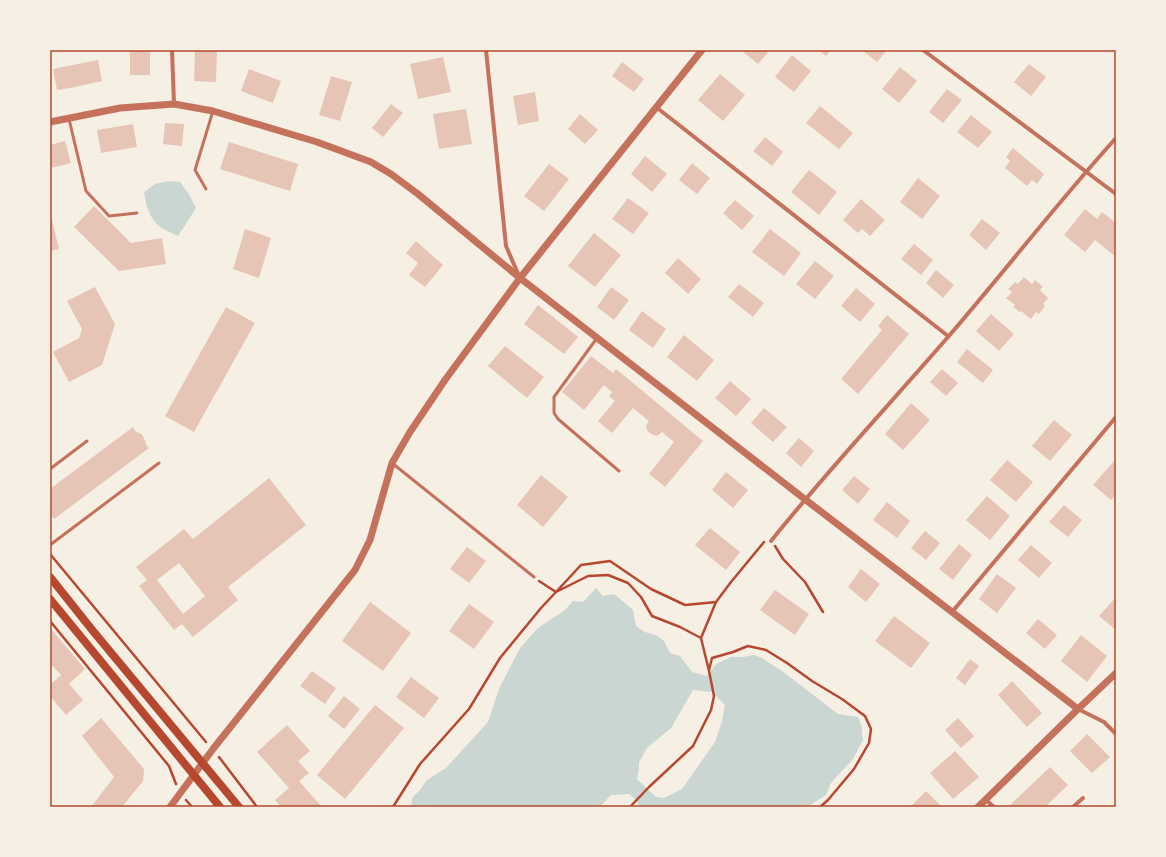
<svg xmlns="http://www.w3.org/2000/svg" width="1166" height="857" viewBox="0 0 1166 857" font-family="Lora,serif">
  <rect width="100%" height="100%" fill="#f6efe4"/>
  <!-- water -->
  <path fill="#c9d6d2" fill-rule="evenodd" d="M169,181L180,182L190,196L196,208L178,236C172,233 165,230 160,227C149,218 146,205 144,192L155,184Z
    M596,588L603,596L614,594L633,610L636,626L645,632L656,635L664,641L670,653L680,656L692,672L707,676L716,664L731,657H743L754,655L762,658L782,671L838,714L858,717L862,727V732L863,740L853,759L831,783L826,795L807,807H641L630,794L611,795L600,807H411L412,798L420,790L427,780L446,768L488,722L499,689L520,648L538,628L565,610L573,601L583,602ZM693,690L712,692L725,705L722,721L715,742L682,789L664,798L656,797L637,779L639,768V762L647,748L671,728Z"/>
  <!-- building -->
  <path fill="#e6c5b7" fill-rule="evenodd" d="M130,50H150V75H130Z
    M195,50H217L216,82L194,81Z
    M741,50H770L758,64Z
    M819,50H831L826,56Z
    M862,50H887L877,62Z
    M792,55L811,71L794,92L775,77Z
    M443,57L451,92L418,99L410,64Z
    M98,60L102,81L70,88L57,90L53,69Z
    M622,62L644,79L634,92L612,76Z
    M1029,64L1046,77L1031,96L1014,82Z
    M900,67L917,81L899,103L882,89Z
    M249,69L281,81L273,103L241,91Z
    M720,74L745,95L723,121L698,100Z
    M331,76L352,82L340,121L319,115Z
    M947,89L962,100L943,123L929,112Z
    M535,92L539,121L518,125L513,96Z
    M391,104L403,113L383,137L372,128Z
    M820,106L853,133L839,149L806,123Z
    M466,109L472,144L439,149L433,114Z
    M580,114L598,130L585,144L568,129Z
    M971,115L992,132L978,148L957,132Z
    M165,123L184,124L182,146L163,144Z
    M133,124L137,147L101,153L97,130Z
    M765,137L783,152L772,166L753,151Z
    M65,141L71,163L51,168L50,145Z
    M229,142L298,164L290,191L220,169Z
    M1013,148L1044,174L1037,184L1032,180L1027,186L1005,168L1010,161L1006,157Z
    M645,156L667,174L652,192L631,174Z
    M692,163L710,178L697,194L679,180Z
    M549,164L569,179L544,211L524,196Z
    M809,170L837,192L819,215L791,192Z
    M918,178L940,196L922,219L900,202Z
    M628,198L649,213L633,234L612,219Z
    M861,199L885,220L870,236L862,229L858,233L843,220Z
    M735,200L754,216L742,230L723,213Z
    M94,206L131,243L162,238L166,264L119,271L74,227Z
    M1085,209L1097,219L1102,212L1116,223V257L1095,240L1085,252L1064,235Z
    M982,219L1000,233L986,250L969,235Z
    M52,220L59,249L50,251V221Z
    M245,229L271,238L259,278L233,269Z
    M770,229L801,253L784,276L752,252Z
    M594,233L621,255L595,287L568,266Z
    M416,241L443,265L425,287L409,275L418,263L406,253Z
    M914,244L933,260L921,275L901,259Z
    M678,258L701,279L688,294L665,273Z
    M815,261L834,276L815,299L796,284Z
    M936,270L954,285L943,298L926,283Z
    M1024,277L1032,284L1035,280L1043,287L1040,290L1048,298L1043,304L1045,306L1039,314L1036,312L1031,319L1021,311L1020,312L1013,307L1015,305L1006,298L1012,292L1008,289L1015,282L1018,284Z
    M739,284L764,303L753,317L728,297Z
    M95,287L115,324L102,365L69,382L53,352L79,338L82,329L67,301Z
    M611,287L629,300L614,320L597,307Z
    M856,288L875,304L860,322L841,306Z
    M538,305L578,337L564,354L524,324Z
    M226,307L255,323L194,432L165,416Z
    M642,311L666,329L653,348L629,330Z
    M991,314L1014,334L999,351L976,331Z
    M887,315L909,334L858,394L841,379L882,330L878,326Z
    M684,335L714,360L697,381L667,357Z
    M505,346L544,377L527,398L488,366Z
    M967,349L993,370L983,383L957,362Z
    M591,356L613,373L616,369L703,441L665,487L649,474L674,442L662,432L657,436L651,434L647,430L646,426L649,421L633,408L612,433L598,421L615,401L609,396L612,392L604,385L584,410L562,392Z
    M942,369L958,383L946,396L930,382Z
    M730,381L751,399L736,416L715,398Z
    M911,403L930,420L903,450L885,434Z
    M764,408L787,427L773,442L751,423Z
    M1054,420L1072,435L1050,461L1032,446Z
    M133,427L136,432L140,433L143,436L146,443H145L149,448L54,519L50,514V489Z
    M799,438L814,451L801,467L786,453Z
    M1007,460L1033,482L1016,502L990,480Z
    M1114,461L1116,463V494L1111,500L1093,485Z
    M726,472L748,490L733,508L712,490Z
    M541,475L568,497L543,527L517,505Z
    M854,476L870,489L858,504L842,490Z
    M269,478L306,525L228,587L238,600L193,637L182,624L174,630L139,586L147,580L136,567L184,529L193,539ZM179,563L205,596L183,614L157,580Z
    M987,496L1010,516L990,540L966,520Z
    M887,502L910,521L897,538L873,520Z
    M1064,505L1082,520L1068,537L1049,522Z
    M710,528L740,552L726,570L695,545Z
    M925,531L940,543L926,560L911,548Z
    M959,544L972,555L953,580L939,569Z
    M1031,545L1052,563L1039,578L1018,560Z
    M467,547L486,561L469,583L450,569Z
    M861,569L880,584L866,602L848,587Z
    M997,574L1016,588L997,613L979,599Z
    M775,590L809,614L795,635L760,610Z
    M1116,597V630L1099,616Z
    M370,602L411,633L383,671L342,641Z
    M469,604L494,622L474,649L449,631Z
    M894,616L930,643L911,668L875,641Z
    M1038,619L1057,635L1045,649L1026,633Z
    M50,628L85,669L69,684L83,700L66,715L50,696V685L61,675L50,663Z
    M1081,635L1107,656L1087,682L1061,661Z
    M970,659L979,666L965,685L956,678Z
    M312,671L336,688L325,704L300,686Z
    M411,677L439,698L424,718L396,697Z
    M1012,681L1042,713L1027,727L998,695Z
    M344,696L360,709L344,729L328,716Z
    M375,705L404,728L345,799L317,775Z
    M101,718L144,769L143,781L122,807H91L114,777L82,736Z
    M958,718L974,736L961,748L945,730Z
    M287,725L310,751L298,761L309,773L299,781L322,807H281L275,800L289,788L257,752Z
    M1087,734L1110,757L1092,773L1070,751Z
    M955,751L979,777L953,799L930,773Z
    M1050,767L1068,785L1045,807H1008Z
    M926,791L942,807H910Z"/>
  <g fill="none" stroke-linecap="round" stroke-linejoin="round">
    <!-- path -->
    <path stroke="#b5482f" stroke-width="2.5" d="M775,546L783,559L805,582L823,612
      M50,554L206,742
      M539,581L556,592L581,565L610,561L651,589L685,605L716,602
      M50,621L169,766L176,784
      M709,670L712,658L733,652L748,646L766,650L787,663L812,681L842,699L865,716L871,729L869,743L854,769L828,800L820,807
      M219,757L257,807
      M186,800L192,807
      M393,807L420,764L469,709L500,658L541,608L556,592L588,576L608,575L628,583L641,597L652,616L680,627L701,638
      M630,807L649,787L693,746L711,710L714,696L709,671L701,638L716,602L731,582L764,542"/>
    <!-- service -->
    <path stroke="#c5725c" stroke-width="3" d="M69,119L86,191L109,216L137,213
      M206,189L195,170L213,111
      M597,338L554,397V413L558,419L619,471
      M392,463L534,577
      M50,469L87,441
      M50,545L159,463"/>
    <!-- minor -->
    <path stroke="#c5725c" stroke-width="4" d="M172,50L174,104
      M486,50L506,246L519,276
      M923,50L1116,194
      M656,107L948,336
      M771,541C827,471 889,405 948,337C1005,271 1058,202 1116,138
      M952,612L1116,417
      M1078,709L1104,722L1116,734
      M986,800L994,807
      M1073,807L1083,798"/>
    <!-- tertiary -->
    <path stroke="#c5725c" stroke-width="7" d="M50,122L120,108L174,104L213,111L317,142L371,162L391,174L418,194L520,278L802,497L952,612L1078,709
      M170,807L213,749L355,570L370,540L392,463L410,432L445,380L520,278L702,50
      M978,807L1078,709L1116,673"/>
    <!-- secondary -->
    <path stroke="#b5482f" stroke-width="8" d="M50,577L93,631L239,807
      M50,599L220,807"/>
  </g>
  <!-- border -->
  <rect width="1166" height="857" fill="none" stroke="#f6efe4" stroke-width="102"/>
  <rect x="51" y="51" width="1064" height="755" fill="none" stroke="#b5482f" stroke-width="1.5"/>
</svg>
